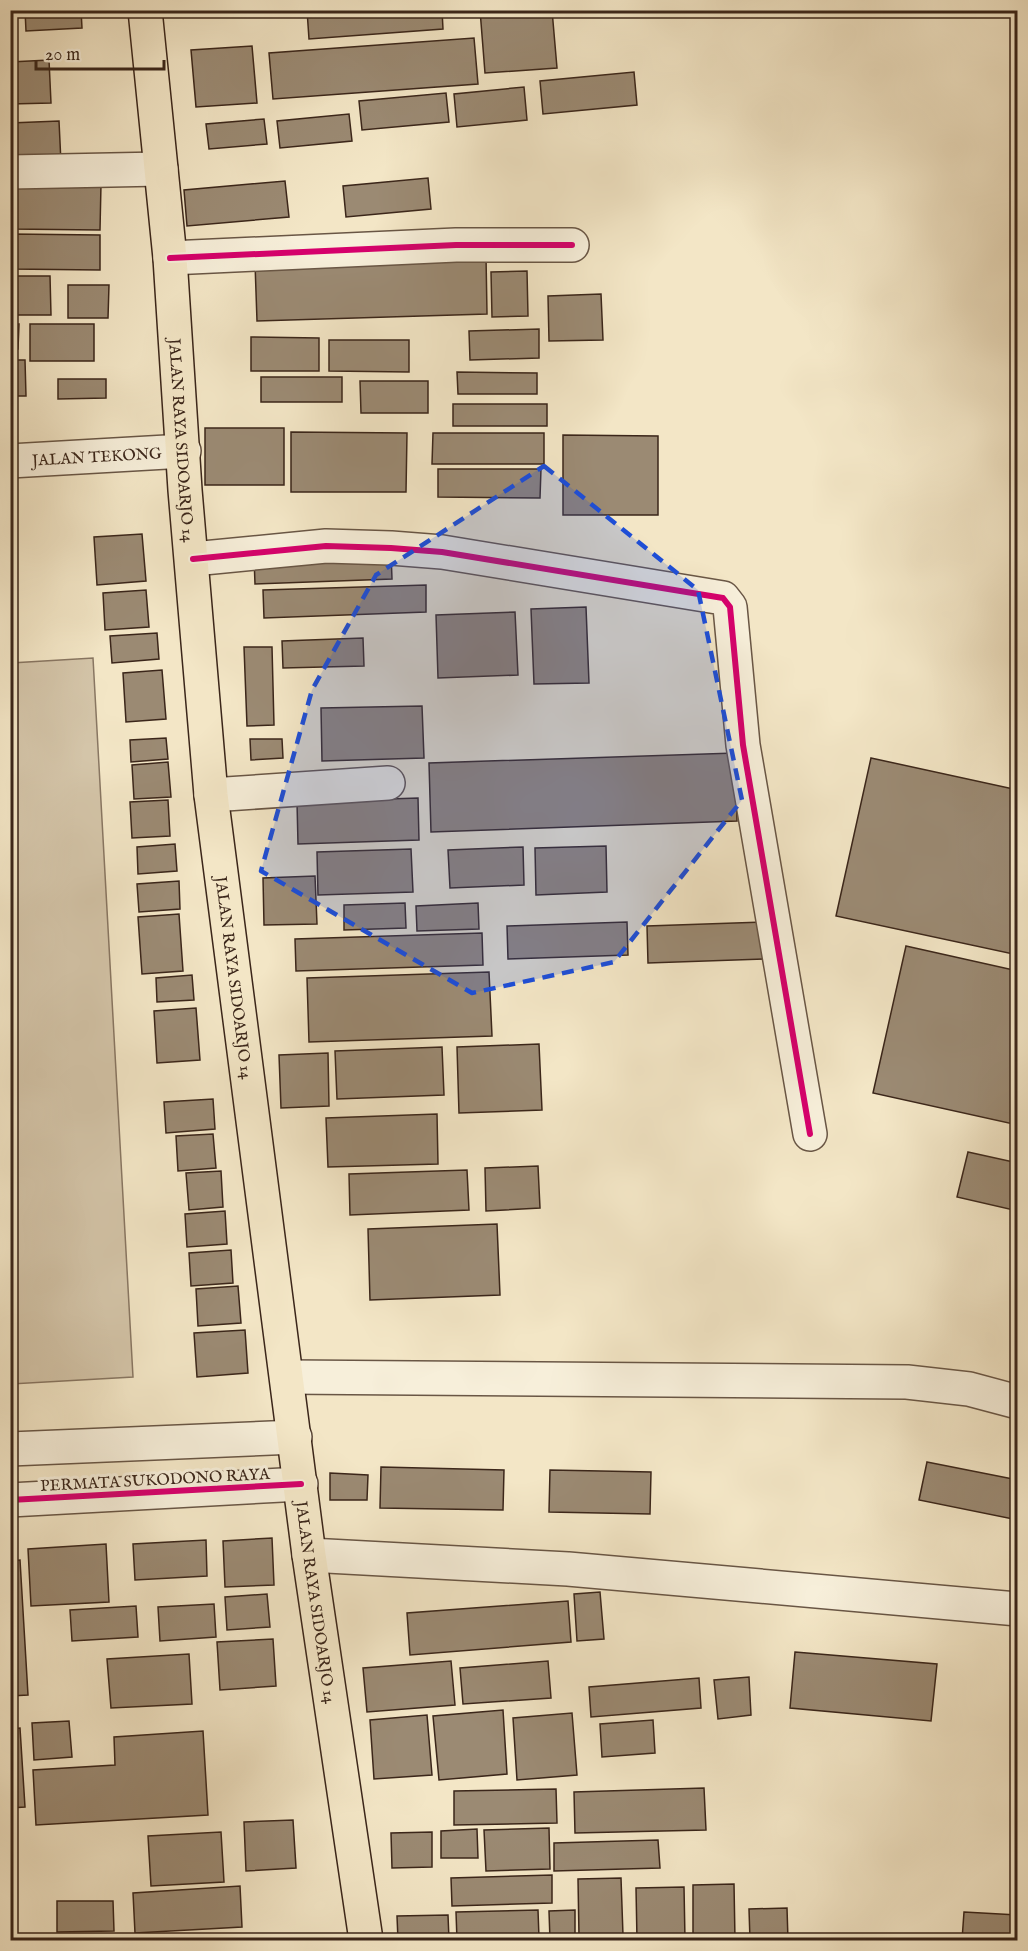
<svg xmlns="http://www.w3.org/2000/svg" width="1028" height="1951" viewBox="0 0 1028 1951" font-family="'IM FELL English',serif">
  <rect width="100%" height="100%" fill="#f3e6c6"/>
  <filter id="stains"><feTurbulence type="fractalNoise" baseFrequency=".00333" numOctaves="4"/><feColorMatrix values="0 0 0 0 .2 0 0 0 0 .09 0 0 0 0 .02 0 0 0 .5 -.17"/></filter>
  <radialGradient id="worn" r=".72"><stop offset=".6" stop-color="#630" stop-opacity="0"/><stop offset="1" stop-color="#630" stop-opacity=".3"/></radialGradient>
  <!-- green -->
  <path fill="#d4c5a9" stroke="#887662" stroke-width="1.5" d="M93,658L133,1377L11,1384V663Z"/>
  <!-- building -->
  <path fill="#9b8a73" stroke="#3b261a" stroke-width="1.5" d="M25,10H81L82,28L26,31Z
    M307,10H442L443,29L309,39Z
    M480,10H552L557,68L485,73Z
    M474,38L478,84L273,99L269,53Z
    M252,46L257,103L196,107L191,50Z
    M49,60L51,103L10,104V62Z
    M634,72L637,105L543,114L540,81Z
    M524,87L527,120L457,127L454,94Z
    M446,93L449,122L362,130L359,101Z
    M349,114L352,141L280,148L277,121Z
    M264,119L267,144L209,149L206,124Z
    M59,121L61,163L10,165V123Z
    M428,178L431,209L346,217L343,186Z
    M285,181L289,217L187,226L184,190Z
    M10,184H101L100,230L10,229Z
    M10,234L100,235V270L10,269Z
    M486,256L487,314L257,321L255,263Z
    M527,271L528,316L492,317L491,272Z
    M10,276H50L51,315H10Z
    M68,285H109L108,318H68Z
    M601,294L603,340L549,341L548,296Z
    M10,324H19L18,349H10Z
    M30,324H94V361H30Z
    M539,329V358L470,360L469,331Z
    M251,337L319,338V371H251Z
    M329,340H409V372L329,371Z
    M10,360H25L26,396H10Z
    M457,372L537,373V394H458Z
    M261,377H342V402H261Z
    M58,379H106V398L58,399Z
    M360,381H428V413H361Z
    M453,404H547V426H453Z
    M205,428H284V485H205Z
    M291,432L407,433L406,492H291Z
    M433,433H544V464H432Z
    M563,435L658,436V515H563Z
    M438,469H541L540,498L438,497Z
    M142,534L146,581L97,585L94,537Z
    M391,553L392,579L255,584L254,557Z
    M426,585V612L264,618L263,590Z
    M146,590L149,627L105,630L103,593Z
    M586,607L589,683L534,684L531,609Z
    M515,612L518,675L438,678L436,615Z
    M157,633L159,659L112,663L110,636Z
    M363,638L364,666L283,668L282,641Z
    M244,647H272L274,725L247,726Z
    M162,670L166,719L126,722L123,673Z
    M422,706L424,758L322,761L321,708Z
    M166,738L168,759L131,762L130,740Z
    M250,739H282L283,758L251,760Z
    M735,753L737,821L431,832L429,763Z
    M871,758L1018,790V955L836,916Z
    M168,762L171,797L134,799L132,765Z
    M418,798L419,840L298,844L297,802Z
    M168,800L170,836L132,838L130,802Z
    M175,844L177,871L138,874L137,847Z
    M606,846L607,892L536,895L535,848Z
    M523,847L524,885L450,888L448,850Z
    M411,849L413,892L318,895L317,852Z
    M315,876L317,924L264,925L263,878Z
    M179,881L180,909L139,912L137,884Z
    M405,903L406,928L344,930V905Z
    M478,903L479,929L417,931L416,906Z
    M179,914L183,971L142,974L138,917Z
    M627,922L628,955L508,959L507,926Z
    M764,922L766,959L648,963L647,926Z
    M482,933L483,965L296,971L295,939Z
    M906,946L1018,971V1125L873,1093Z
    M489,972L492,1036L309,1042L307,978Z
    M192,975L194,1000L157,1002L156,978Z
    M196,1008L200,1060L157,1063L154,1011Z
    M539,1044L542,1110L459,1113L457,1047Z
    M442,1047L444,1095L337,1099L335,1051Z
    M328,1053L329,1106L281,1108L279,1055Z
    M213,1099L215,1129L166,1133L164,1102Z
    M437,1114L438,1164L328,1167L326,1118Z
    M213,1134L216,1168L178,1171L176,1136Z
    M968,1152L1018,1163V1211L957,1197Z
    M538,1166L540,1208L486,1211L485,1168Z
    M467,1170L469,1210L350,1215L349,1174Z
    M221,1171L223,1207L189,1210L186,1173Z
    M225,1211L227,1244L187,1247L185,1214Z
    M497,1224L500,1295L370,1300L368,1229Z
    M231,1250L233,1283L191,1286L189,1253Z
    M238,1286L241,1323L198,1326L196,1289Z
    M245,1330L248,1373L197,1377L194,1333Z
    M927,1462L1018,1480V1520L919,1500Z
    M381,1467L504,1470L503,1510L380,1508Z
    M550,1470L651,1472L650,1514L549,1512Z
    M330,1473L368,1475L367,1500H330Z
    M272,1538L274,1585L225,1587L223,1541Z
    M206,1540L207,1576L135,1580L133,1544Z
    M106,1544L109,1602L31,1606L28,1549Z
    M20,1560L28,1695L10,1696V1561Z
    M600,1592L604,1639L577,1641L574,1594Z
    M267,1594L270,1627L227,1630L225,1597Z
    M568,1601L571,1642L410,1655L407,1613Z
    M214,1604L216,1637L160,1641L158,1607Z
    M136,1606L138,1637L72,1641L70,1610Z
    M273,1639L276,1686L220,1690L217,1642Z
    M795,1652L937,1664L931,1721L790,1708Z
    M189,1654L192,1704L111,1708L107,1659Z
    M451,1661L455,1705L367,1712L363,1668Z
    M548,1661L551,1698L463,1704L460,1668Z
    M749,1677L751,1715L718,1719L714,1680Z
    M699,1678L701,1708L591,1717L589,1687Z
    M503,1710L507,1774L439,1780L433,1716Z
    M572,1713L577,1775L517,1780L513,1718Z
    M427,1715L432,1775L374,1779L370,1720Z
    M653,1720L655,1753L602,1757L600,1724Z
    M69,1721L72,1757L34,1760L32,1723Z
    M20,1728L25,1807L10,1808V1729Z
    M203,1731L208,1815L36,1825L33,1770L115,1765L114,1737Z
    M704,1788L706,1830L575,1833L574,1792Z
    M556,1789L557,1823L454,1825V1791Z
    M293,1820L296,1868L246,1871L244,1822Z
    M549,1828L550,1869L486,1871L484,1830Z
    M477,1829L478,1858H441V1831Z
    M221,1832L224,1882L151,1886L148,1836Z
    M432,1832V1867L392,1868L391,1833Z
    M658,1840L660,1868L554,1871V1843Z
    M552,1875V1903L452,1906L451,1878Z
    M621,1878L623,1935L579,1936L578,1879Z
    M734,1884L735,1940H693V1885Z
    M240,1886L242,1927L135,1933L133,1893Z
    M684,1887L685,1940H637L636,1888Z
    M57,1901H113L114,1931L57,1932Z
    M787,1908L788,1940H750L749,1909Z
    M538,1910L539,1938L457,1940L456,1912Z
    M575,1910V1940H550L549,1911Z
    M964,1912L1018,1915V1940H962Z
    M448,1915L449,1940H398L397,1916Z
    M170,1936L225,1938V1940H170Z
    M236,1937L318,1939L236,1940Z
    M847,1937L848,1940H794V1938Z"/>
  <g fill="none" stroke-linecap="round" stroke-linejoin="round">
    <defs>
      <g id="minor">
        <path d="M10,172L161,169"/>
        <path d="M170,258L456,245H572"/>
        <path id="s1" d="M10,461L184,451"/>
        <path d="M193,559L326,546L391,548L442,552L723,598L730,607L743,745L810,1134"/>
        <path d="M211,795L388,783"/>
        <path d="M287,1377L907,1382L969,1389L1018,1402"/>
        <path d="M10,1449L295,1437"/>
        <path d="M10,1500L301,1484"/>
        <path d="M309,1555L568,1569L1018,1609"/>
      </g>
      <g id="major">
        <path id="s2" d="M145,10L170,258L185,490L211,795L309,1555L366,1940"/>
      </g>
    </defs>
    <!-- minor casing -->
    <use href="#minor" stroke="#695645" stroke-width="36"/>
    <!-- major casing -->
    <use href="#major" stroke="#3b261a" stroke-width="36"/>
    <!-- minor -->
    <use href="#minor" stroke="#f7efda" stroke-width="33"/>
    <!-- major -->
    <use href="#major" stroke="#f3e6c6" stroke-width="33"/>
    <defs>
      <path id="cycleway" d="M170,258L456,245H572
        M193,559L326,546L391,548L442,552L723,598L730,607L743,745L810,1134
        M10,1500L301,1484"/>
    </defs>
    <!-- cycleway casing -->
    <use href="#cycleway" stroke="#f7efda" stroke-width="10"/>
    <!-- cycleway -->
    <use href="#cycleway" stroke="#d6006c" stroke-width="6"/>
  </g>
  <!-- marked area -->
  <path fill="#1d4ed8" fill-opacity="0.2" stroke="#1d4ed8" stroke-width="4.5" stroke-dasharray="12 8" stroke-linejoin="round" d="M544,466L698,590L742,800L614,962L472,993L261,871L312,690L376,575Z"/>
  <g text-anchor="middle" stroke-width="6" stroke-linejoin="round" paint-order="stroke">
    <!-- street labels -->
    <g font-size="16" fill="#3b261a" stroke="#f7efda">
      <text dy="6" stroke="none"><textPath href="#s2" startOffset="432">JALAN RAYA SIDOARJO 14</textPath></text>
      <text dy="6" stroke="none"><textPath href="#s1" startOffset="87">JALAN TEKONG</textPath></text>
      <text dy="6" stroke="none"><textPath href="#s2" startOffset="972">JALAN RAYA SIDOARJO 14</textPath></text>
      <text transform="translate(155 1479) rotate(-3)" y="6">PERMATA SUKODONO RAYA</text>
      <text dy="6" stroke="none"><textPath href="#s2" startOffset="1602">JALAN RAYA SIDOARJO 14</textPath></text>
    </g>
  </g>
  <!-- margin -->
  <rect width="1028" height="1951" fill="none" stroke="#f3e6c6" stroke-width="36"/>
  <rect x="12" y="12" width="1004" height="1927" fill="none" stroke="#3b261a" stroke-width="3"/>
  <rect x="18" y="18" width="992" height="1915" fill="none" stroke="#3b261a" stroke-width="1.5"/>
  <!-- scale -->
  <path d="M36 60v9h128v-9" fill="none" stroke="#3b261a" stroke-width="3"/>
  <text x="45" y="60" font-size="18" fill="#3b261a" stroke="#f7efda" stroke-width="4.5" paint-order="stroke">20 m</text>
  <rect width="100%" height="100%" filter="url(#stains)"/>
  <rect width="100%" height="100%" fill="url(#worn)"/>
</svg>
